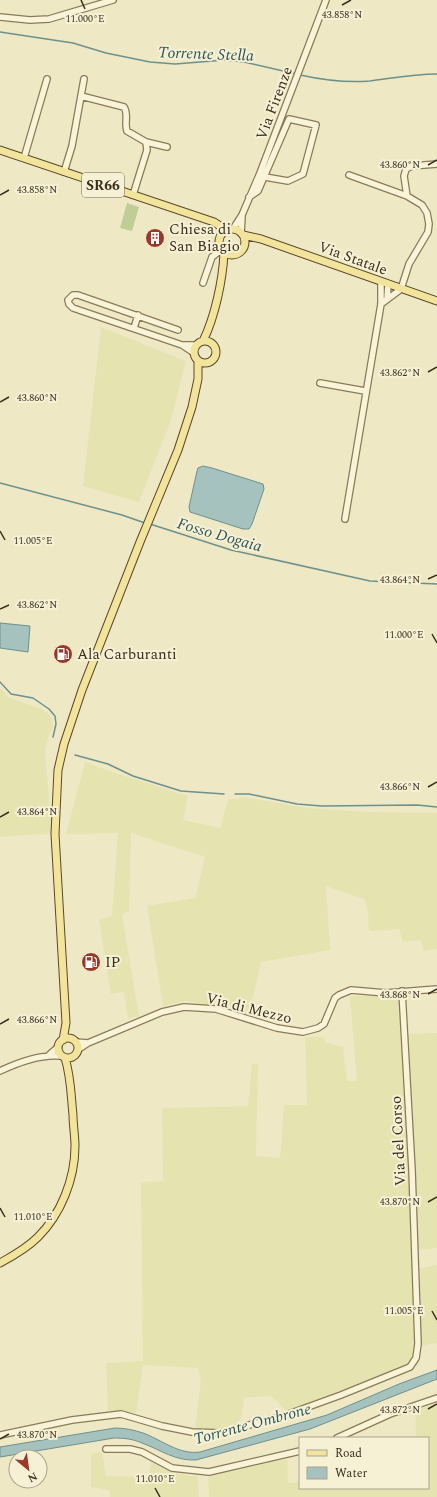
<svg xmlns="http://www.w3.org/2000/svg" width="437" height="1497" viewBox="0 0 437 1497" font-family="Spectral,serif">
  <rect width="100%" height="100%" fill="#efe8c4"/>
  <!-- farmland -->
  <path fill="#e5e4b1" d="M101,327L186,361L171,420L139,502L83,486Z
    M0,688L8,697L41,709L49,714L52,719L53,727L48,737L45,751L52,833L0,837Z
    M85,762L118,774L188,796L183,820L220,828L228,800L243,797L307,808L371,812L437,813V949L424,951L421,940L403,942L399,929L369,931L368,910L364,899L326,886L330,950L261,962L249,1015L209,1005L186,1001L163,1006L147,906L195,898L205,857L131,833L129,911L122,915L139,1016L128,1018L124,992L111,994L99,920L112,916L118,833L66,834Z
    M350,996H400L403,1034L437,1033V1248L418,1250V1269L437,1265V1343L419,1346V1365L347,1396L291,1415L271,1396L244,1398L240,1426L218,1431L195,1429L201,1380L198,1368L143,1365L136,1413L108,1411L106,1363L143,1361L141,1183L163,1181L162,1108L248,1106L252,1064H258L256,1156L280,1158L284,1105H307L305,1037H324L325,1042L343,1047L347,1081H357Z
    M437,1403V1497H209L208,1477L267,1461L287,1460L288,1483L300,1482V1488H428V1438H416L415,1411Z
    M102,1452L106,1476L148,1477L151,1462L174,1473L198,1477L199,1497H110V1490L91,1487V1454Z"/>
  <!-- green -->
  <path fill="#bfcd97" d="M127,203L139,207L132,231L120,228Z"/>
  <!-- water -->
  <path fill="#a6c2be" stroke="#6c918d" d="M203,466L212,468L263,484L264,489L252,524L249,529H243L190,512L189,507L197,471L198,468Z
    M0,623L30,626L28,652L0,648Z
    M437,1370V1379L310,1429L196,1460C175,1461 161,1450 142,1443C133,1439 124,1438 114,1438L0,1457V1447L115,1428C125,1428 134,1430 143,1433C162,1440 179,1455 200,1452L327,1415L399,1384Z"/>
  <g fill="none" stroke-linecap="round" stroke-linejoin="round">
    <!-- stream -->
    <path stroke="#6c918d" stroke-width="1.5" d="M0,32L73,43L106,53L150,62L175,64L225,60L244,62L296,74
      M300,75C323,80 347,83 370,81C393,78 414,74 437,74
      M0,483L122,515L145,523
      M150,524L231,550L370,581L437,584
      M0,682L11,694L33,698L49,709L55,716L56,724L53,737
      M75,755L108,764L133,776L181,791L224,794
      M235,794H249L297,804L322,806L417,805L437,807"/>
    <defs>
      <path id="minor" d="M0,17L30,20L49,19L113,0
        M81,96L124,107C129,114 124,123 127,131L146,142L147,150L133,195
        M146,142L167,147
        M24,158L47,79
        M64,172L72,146L84,79
        M349,175L407,196L422,205L427,213L429,224L428,232L409,264L401,289L381,304
        M407,196L404,176L406,169L412,166L437,164
        M249,197L258,191L289,119L316,125L303,174L288,181L265,177
        M233,229L242,215L260,173L326,0
        M241,233L242,217
        M203,283L212,257L221,250
        M387,299L388,285
        M134,328L138,315
        M178,330L78,295H73L68,300L69,304L73,308L182,345L194,353
        M182,345H196
        M320,383L365,391
        M345,519L381,304V282
        M76,1042L88,1043
        M79,1049L88,1043L162,1012L184,1007L216,1009L277,1028L303,1032L318,1028L324,1024L335,998L339,995L351,990L386,993L437,989
        M49,1055L58,1047
        M0,1071C19,1062 40,1054 61,1056
        M0,1435L72,1420L121,1414L162,1426L192,1432L220,1433L286,1415L341,1395L410,1367L416,1358L418,1344L412,1170L402,991
        M337,1438L390,1414L437,1398
        M106,1449H130L142,1452L172,1468L209,1472L300,1451"/>
      <path id="major" d="M0,150L214,222L226,230
        M219 242a13 13 0 1 1 26 0a13 13 0 1 1-26 0Z
        M243,235L261,239L437,301
        M203,341C215,317 223,279 224,252
        M194 352a11 11 0 1 1 22 0a11 11 0 1 1-22 0Z
        M58 1048a10 10 0 1 1 20 0a10 10 0 1 1-20 0Z
        M63,1040L66,1023L55,834L58,770L64,744L82,690L140,542L178,450L192,407L198,379V361
        M0,1263C13,1256 27,1248 38,1237C61,1214 75,1179 75,1146C75,1136 73,1125 73,1115C71,1096 71,1077 65,1058"/>
    </defs>
    <!-- minor casing -->
    <use href="#minor" stroke="#8a7a5a" stroke-width="8"/>
    <!-- major casing -->
    <use href="#major" stroke="#58482e" stroke-width="9"/>
    <!-- minor -->
    <use href="#minor" stroke="#f9f4d7" stroke-width="5.5"/>
    <!-- major -->
    <use href="#major" stroke="#f3e49b" stroke-width="7"/>
  </g>
  <!-- ticks -->
  <path fill="none" stroke="#3a2f1e" stroke-width="1.5" d="M81,0L85,9M342,5L351,0M428,165L437,160M0,195L9,190M428,372L437,367M0,402L9,397M0,531L5,540M428,579L437,575M0,609L9,605M432,634L437,643M428,787L437,782M0,817L9,812M428,994L437,989M0,1024L9,1019M428,1202L437,1197M0,1208L5,1217M432,1311L437,1320M428,1409L437,1404M0,1439L9,1434M155,1488L160,1497"/>
  <!-- icons -->
  <defs>
    <symbol id="building-disc" viewBox="-11 -11 22 22"><circle r="9.5" fill="#9a3829" stroke="#f6f1d4"/><path d="M-4-6H4V6H1V3H-1V6H-4ZM-2.5-4.3h1.7v1.8h-1.7ZM.8-4.3h1.7v1.8H.8ZM-2.5-1h1.7V.8h-1.7ZM.8-1h1.7V.8H.8Z" fill="#fff"/></symbol>
    <symbol id="fuel-disc" viewBox="-11 -11 22 22"><circle r="9.5" fill="#9a3829" stroke="#f6f1d4"/><path d="M-5.5-6h7V0h2V4h1.3V-2.5L3-4.5l.8-.8L6-3V5H2.5V1h-1V6h-7ZM-4.2-4.7v3.2H.2V-4.7Z" fill="#fff"/></symbol>
  </defs>
  <g fill-rule="evenodd">
    <use href="#building-disc" x="144" y="227" width="22" height="22"/>
    <use href="#fuel-disc" x="52" y="643" width="22" height="22"/>
    <use href="#fuel-disc" x="80" y="951" width="22" height="22"/>
  </g>
  <g text-anchor="middle" stroke-width="4" stroke-linejoin="round" paint-order="stroke">
    <!-- shield labels -->
    <rect fill="#f6f1d4" stroke="#726955" stroke-width="1" x="82" y="173" width="42" height="24" rx="3"/>
    <g font-size="14" font-weight="bold" fill="#3a2f1e">
      <text x="103" y="190">SR66</text>
    </g>
    <!-- street labels -->
    <g font-size="15" fill="#3a2f1e" stroke="#f6f1d4">
      <text transform="translate(274 103) rotate(-69)" y="5">Via Firenze</text>
      <text transform="translate(353 258) rotate(20)" y="5">Via Statale</text>
      <text transform="translate(249 1008) rotate(14)" y="5">Via di Mezzo</text>
      <text transform="translate(398 1141) rotate(-93)" y="5">Via del Corso</text>
    </g>
    <!-- poi labels -->
    <g font-size="15" fill="#3a2f1e" stroke="#f6f1d4" text-anchor="start">
      <text x="169" y="234">Chiesa di<tspan x="169" dy="17">San Biagio</tspan></text>
      <text x="77" y="659">Ala Carburanti</text>
      <text x="105" y="967">IP</text>
    </g>
    <!-- water labels -->
    <g font-size="16" font-style="italic" fill="#2d565a" stroke="#f6f1d4">
      <text transform="translate(206 53) rotate(2)" y="6">Torrente Stella</text>
      <text transform="translate(220 534) rotate(16)" y="6">Fosso Dogaia</text>
      <text transform="translate(252 1423) rotate(-15)" y="6">Torrente Ombrone</text>
    </g>
  </g>
  <g font-size="10" text-anchor="middle" fill="#3a2f1e" stroke="#f6f1d4" stroke-width="4" stroke-linejoin="round" paint-order="stroke">
    <text x="342" y="18">43.858°N</text>
    <text x="85" y="22">11.000°E</text>
    <text x="400" y="168">43.860°N</text>
    <text x="37" y="193">43.858°N</text>
    <text x="400" y="376">43.862°N</text>
    <text x="37" y="401">43.860°N</text>
    <text x="33" y="544">11.005°E</text>
    <text x="400" y="583">43.864°N</text>
    <text x="37" y="608">43.862°N</text>
    <text x="404" y="638">11.000°E</text>
    <text x="400" y="790">43.866°N</text>
    <text x="37" y="815">43.864°N</text>
    <text x="400" y="998">43.868°N</text>
    <text x="37" y="1023">43.866°N</text>
    <text x="400" y="1205">43.870°N</text>
    <text x="33" y="1220">11.010°E</text>
    <text x="404" y="1314">11.005°E</text>
    <text x="400" y="1413">43.872°N</text>
    <text x="37" y="1438">43.870°N</text>
    <text x="155" y="1482">11.010°E</text>
  </g>
  <!-- legend -->
  <rect x="299" y="1437" width="130" height="52" fill="#f6f1d4" stroke="#aba38b"/>
  <rect x="307" y="1450" width="20" height="6" fill="#f3e49b" stroke="#aba38b"/>
  <text x="335" y="1457" font-size="12" fill="#3a2f1e">Road</text>
  <rect x="307" y="1467" width="20" height="12" fill="#a6c2be" stroke="#aba38b"/>
  <text x="335" y="1477" font-size="12" fill="#3a2f1e">Water</text>
  <!-- north arrow -->
  <g transform="translate(28 1469) rotate(151)"><circle r="19" fill="#f6f1d4" stroke="#aba38b"/>
  <path d="M0-3L7 15L0 10L-7 15Z" fill="#9a3829"/>
  <text y="-6" font-size="11" font-weight="bold" text-anchor="middle" fill="#3a2f1e">N</text>
  </g>
</svg>
